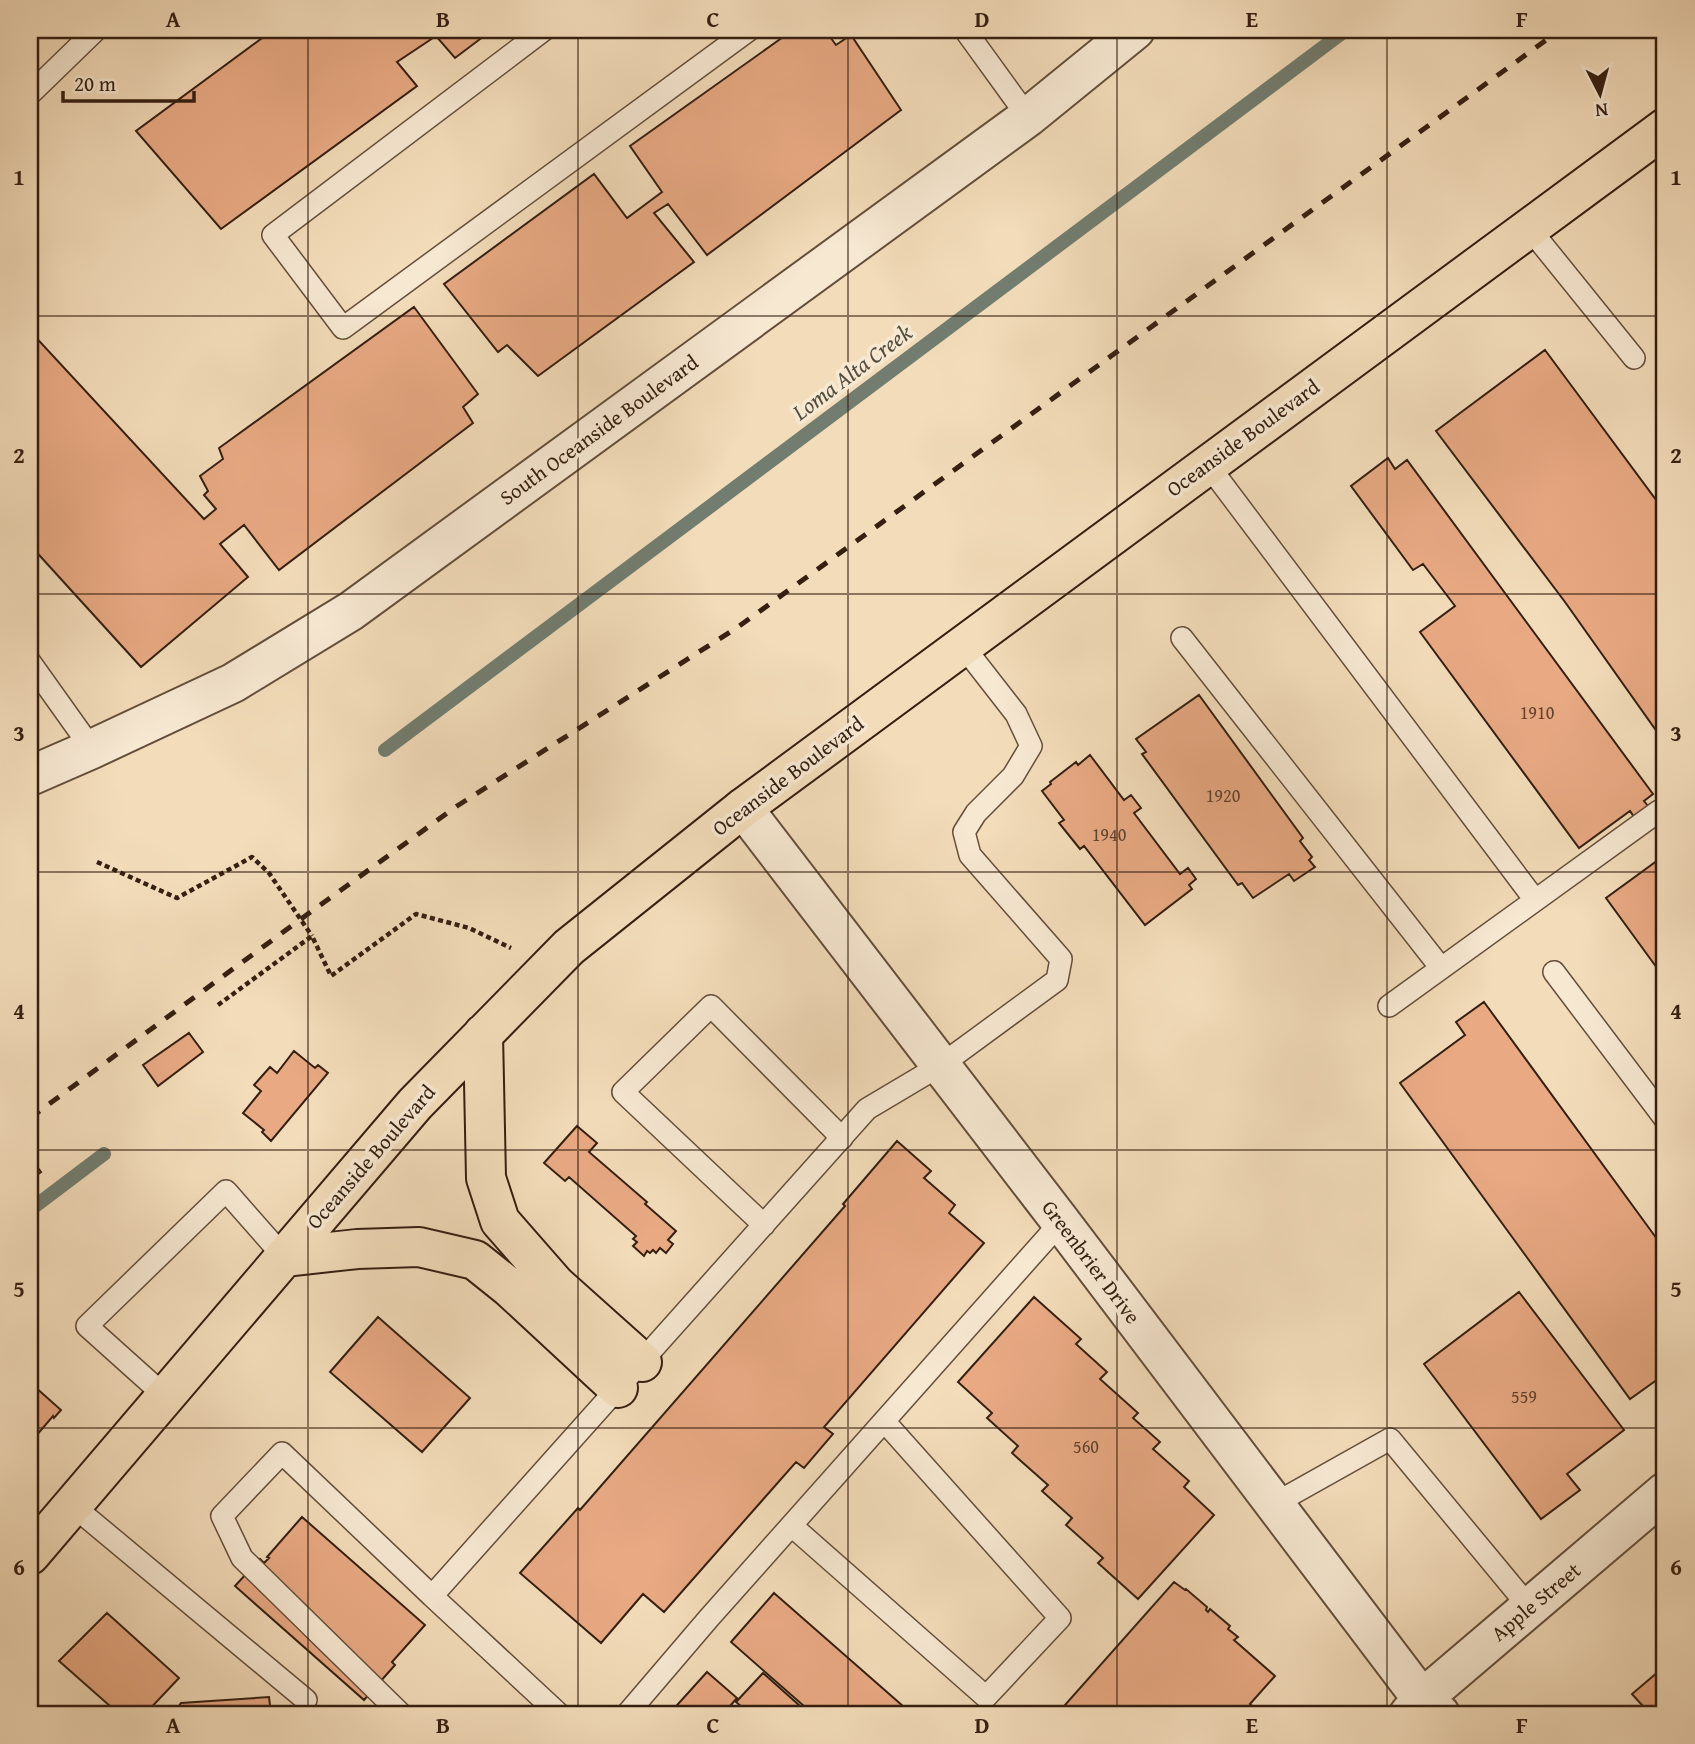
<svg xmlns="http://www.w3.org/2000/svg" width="1695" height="1744" viewBox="0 0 1695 1744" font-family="'Gentium Book Plus',serif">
  <rect width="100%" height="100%" fill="#f3dcba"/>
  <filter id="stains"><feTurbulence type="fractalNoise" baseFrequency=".00286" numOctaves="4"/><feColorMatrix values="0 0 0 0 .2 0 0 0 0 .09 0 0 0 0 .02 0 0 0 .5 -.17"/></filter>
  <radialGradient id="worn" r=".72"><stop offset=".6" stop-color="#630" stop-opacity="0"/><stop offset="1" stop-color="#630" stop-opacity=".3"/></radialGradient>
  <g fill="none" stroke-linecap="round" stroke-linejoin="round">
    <!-- stream -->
    <path stroke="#727d70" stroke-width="14" d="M385,750L1346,30
      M30,1210L104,1154"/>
  </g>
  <!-- building -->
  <path fill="#e8a983" stroke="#351f11" stroke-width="2" d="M273,30H492L455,58L436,36L397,62L417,86L221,229L136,131Z
    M793,30H825L836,45L851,35L901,110L707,255L668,204L654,213L694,262L538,376L507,345L498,352L444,284L594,174L627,218L662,192L630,146Z
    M414,307L478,394L463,407L473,423L279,570L244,525L220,544L248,577L141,667L30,545V331L204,519L216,509L204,495L208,491L200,476L223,459L219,448Z
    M1545,350L1665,512V743L1565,602L1436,431Z
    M1388,458L1395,469L1407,460L1653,794L1644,801L1648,806L1634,817L1630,811L1579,848L1420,632L1455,606L1423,564L1413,570L1351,486Z
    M1199,695L1303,838L1300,841L1312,857L1309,860L1315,867L1294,881L1289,874L1253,898L1242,883L1238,885L1142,754L1146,752L1136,739Z
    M1090,755L1124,800L1131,795L1141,808L1134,813L1180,874L1188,868L1196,879L1189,885L1192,889L1145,925L1084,846L1080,849L1059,823L1064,820L1042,791L1051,784L1050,782L1076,762L1078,765Z
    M1665,855V979L1606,898Z
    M1484,1002L1665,1250V1374L1630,1399L1400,1083L1465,1035L1456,1022Z
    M189,1033L203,1052L158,1086L143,1065Z
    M294,1051L315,1068L318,1065L328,1073L271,1141L262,1132L264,1130L243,1113L261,1091L254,1085L270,1067L277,1073Z
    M577,1126L597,1143L589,1152L647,1202L645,1204L676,1231L668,1240L673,1244L666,1253L660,1248L656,1253L653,1250L650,1253L647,1251L644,1256L633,1246L637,1242L633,1239L636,1236L569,1177L565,1181L544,1163Z
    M897,1141L931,1171L924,1178L955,1205L949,1213L984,1243L824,1427L833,1434L804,1468L796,1462L664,1612L643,1594L601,1643L520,1573L578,1508L580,1510L845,1206L843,1204Z
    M30,1157L41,1172L30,1180Z
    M1519,1292L1624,1430L1567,1474L1580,1490L1541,1519L1424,1364Z
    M1034,1297L1081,1339L1076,1344L1107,1372L1100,1379L1138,1413L1133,1418L1160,1442L1153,1449L1189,1481L1184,1487L1214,1515L1138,1599L1098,1563L1103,1558L1066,1525L1072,1518L1042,1491L1048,1485L1012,1453L1018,1446L987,1418L992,1413L958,1382Z
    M378,1317L470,1398L422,1452L330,1372Z
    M34,1386L61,1410L54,1418L53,1416L30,1443V1390Z
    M302,1517L425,1625L392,1662L395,1665L364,1700L235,1586L260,1559L264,1563L269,1558L267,1557Z
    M1174,1582L1185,1590L1186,1589L1207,1607L1206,1610L1208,1612L1210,1609L1230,1626L1228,1629L1238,1637L1234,1640L1275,1676L1250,1704L1260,1713L1259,1714H1057Z
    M774,1593L912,1714H813L731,1642Z
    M107,1613L179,1678L145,1714H119L59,1661Z
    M1665,1666V1714H1650L1632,1694Z
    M707,1672L737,1698L723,1714H669Z
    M763,1673L809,1714H750L736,1702Z
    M269,1697L271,1714H173L181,1703Z"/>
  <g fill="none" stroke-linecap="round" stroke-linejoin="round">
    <defs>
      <path id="service" d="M544,30L273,235L343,328L749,30
        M965,30L1028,117
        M30,94L96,30
        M1529,228L1634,358
        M1208,465L1535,900
        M1182,638L1441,968
        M30,662L92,749
        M1554,972L1665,1119
        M1389,1006L1659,811
        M764,1225L623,1092L711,1006L842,1138
        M165,1396L87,1326L226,1191L284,1257
        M1274,1504L1390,1439L1530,1608
        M72,1505L306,1700
        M792,1526L986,1697L1060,1618L884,1421
        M401,1714L242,1558L222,1516L282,1453L432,1596
        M559,1714L432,1596L867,1109L941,1065L1057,980L1061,959L970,855L964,832L976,813L1013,776L1031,746L1016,714L963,646
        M627,1714L709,1618L1061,1222"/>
      <path id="tertiary" d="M30,776L92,749L233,683L351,611L1028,117L1135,30
        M743,808L1061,1222L1422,1699L1440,1714
        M1409,1714L1422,1699L1665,1492"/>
      <path id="primary" d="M483,1034L486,1178L500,1221L556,1285L642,1362
        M284,1257L357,1249L419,1247L475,1260L510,1288L618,1388
        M30,1555L415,1104L569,947L743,808L1665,128"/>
    </defs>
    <!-- service casing -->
    <use href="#service" stroke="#644e3b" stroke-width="24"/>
    <!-- tertiary casing -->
    <use href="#tertiary" stroke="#644e3b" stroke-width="42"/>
    <!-- primary casing -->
    <use href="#primary" stroke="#351f11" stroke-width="42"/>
    <!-- path -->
    <path stroke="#351f11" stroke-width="4.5" stroke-dasharray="5 3.5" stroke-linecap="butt" d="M97,862L177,898L252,857L269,873L312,936
      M218,1005L312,936L331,976L416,914L469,928L511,948"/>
    <!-- service -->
    <use href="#service" stroke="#f7e8d2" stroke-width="21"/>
    <!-- tertiary -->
    <use href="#tertiary" stroke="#f7e8d2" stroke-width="38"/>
    <!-- primary -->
    <use href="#primary" stroke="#f3dcba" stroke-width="38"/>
    <!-- rail -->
    <path stroke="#351f11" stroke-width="5" stroke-dasharray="12 12" stroke-linecap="butt" d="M30,1118L301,919L457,806L738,627L1560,30"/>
  </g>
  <!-- grid -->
  <path fill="none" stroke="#351f11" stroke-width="2" stroke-opacity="0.55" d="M308,30V1714M578,30V1714M848,30V1714M1117,30V1714M1387,30V1714M30,316H1665M30,594H1665M30,872H1665M30,1150H1665M30,1428H1665"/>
  <g text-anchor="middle" stroke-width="7" stroke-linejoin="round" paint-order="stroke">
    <!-- number labels -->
    <g font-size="18" fill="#62422e">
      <text x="1537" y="719">1910</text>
      <text x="1223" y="802">1920</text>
      <text x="1109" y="841">1940</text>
      <text x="1524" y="1403">559</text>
      <text x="1086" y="1453">560</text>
    </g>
    <!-- street labels -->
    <g font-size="21" fill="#351f11" stroke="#f7e8d2">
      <text transform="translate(599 430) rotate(-36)" y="7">South Oceanside Boulevard</text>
      <text transform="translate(1243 438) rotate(-36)" y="7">Oceanside Boulevard</text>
      <text transform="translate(788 776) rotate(-37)" y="7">Oceanside Boulevard</text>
      <text transform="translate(371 1157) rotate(-49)" y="7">Oceanside Boulevard</text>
      <text transform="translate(1091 1262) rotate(53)" y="7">Greenbrier Drive</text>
      <text transform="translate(1536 1602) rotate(-40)" y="7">Apple Street</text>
    </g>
    <!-- water labels -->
    <g font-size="23" font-style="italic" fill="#544e41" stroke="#f7e8d2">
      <text transform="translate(852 372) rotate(-37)" y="8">Loma Alta Creek</text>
    </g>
  </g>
  <!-- margin -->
  <rect width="1695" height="1744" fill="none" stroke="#f3dcba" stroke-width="77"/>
  <!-- north arrow -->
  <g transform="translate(1600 94) rotate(174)" stroke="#f7e8d2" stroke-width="5" paint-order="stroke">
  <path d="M0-5L12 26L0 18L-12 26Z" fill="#351f11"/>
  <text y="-10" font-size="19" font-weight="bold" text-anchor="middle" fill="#351f11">N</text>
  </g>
  <!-- scale -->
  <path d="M63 91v10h131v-10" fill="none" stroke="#351f11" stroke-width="3.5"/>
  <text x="74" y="91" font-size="21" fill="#351f11" stroke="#f7e8d2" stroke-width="5" paint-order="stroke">20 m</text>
  <rect x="38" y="38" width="1618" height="1668" fill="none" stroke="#351f11" stroke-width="2.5"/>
  <g font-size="23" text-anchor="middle" font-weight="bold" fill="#351f11">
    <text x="173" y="27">A</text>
    <text x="443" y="27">B</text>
    <text x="713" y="27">C</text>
    <text x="982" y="27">D</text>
    <text x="1252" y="27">E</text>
    <text x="1522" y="27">F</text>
    <text x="19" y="185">1</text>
    <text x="1676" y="185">1</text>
    <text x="19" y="463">2</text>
    <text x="1676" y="463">2</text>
    <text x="19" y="741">3</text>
    <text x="1676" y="741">3</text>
    <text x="19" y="1019">4</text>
    <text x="1676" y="1019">4</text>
    <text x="19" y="1297">5</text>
    <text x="1676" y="1297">5</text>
    <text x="19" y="1575">6</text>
    <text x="1676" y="1575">6</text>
    <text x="173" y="1733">A</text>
    <text x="443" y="1733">B</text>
    <text x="713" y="1733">C</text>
    <text x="982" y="1733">D</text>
    <text x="1252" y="1733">E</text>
    <text x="1522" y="1733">F</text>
  </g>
  <rect width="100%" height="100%" filter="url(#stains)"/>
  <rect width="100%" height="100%" fill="url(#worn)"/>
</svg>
